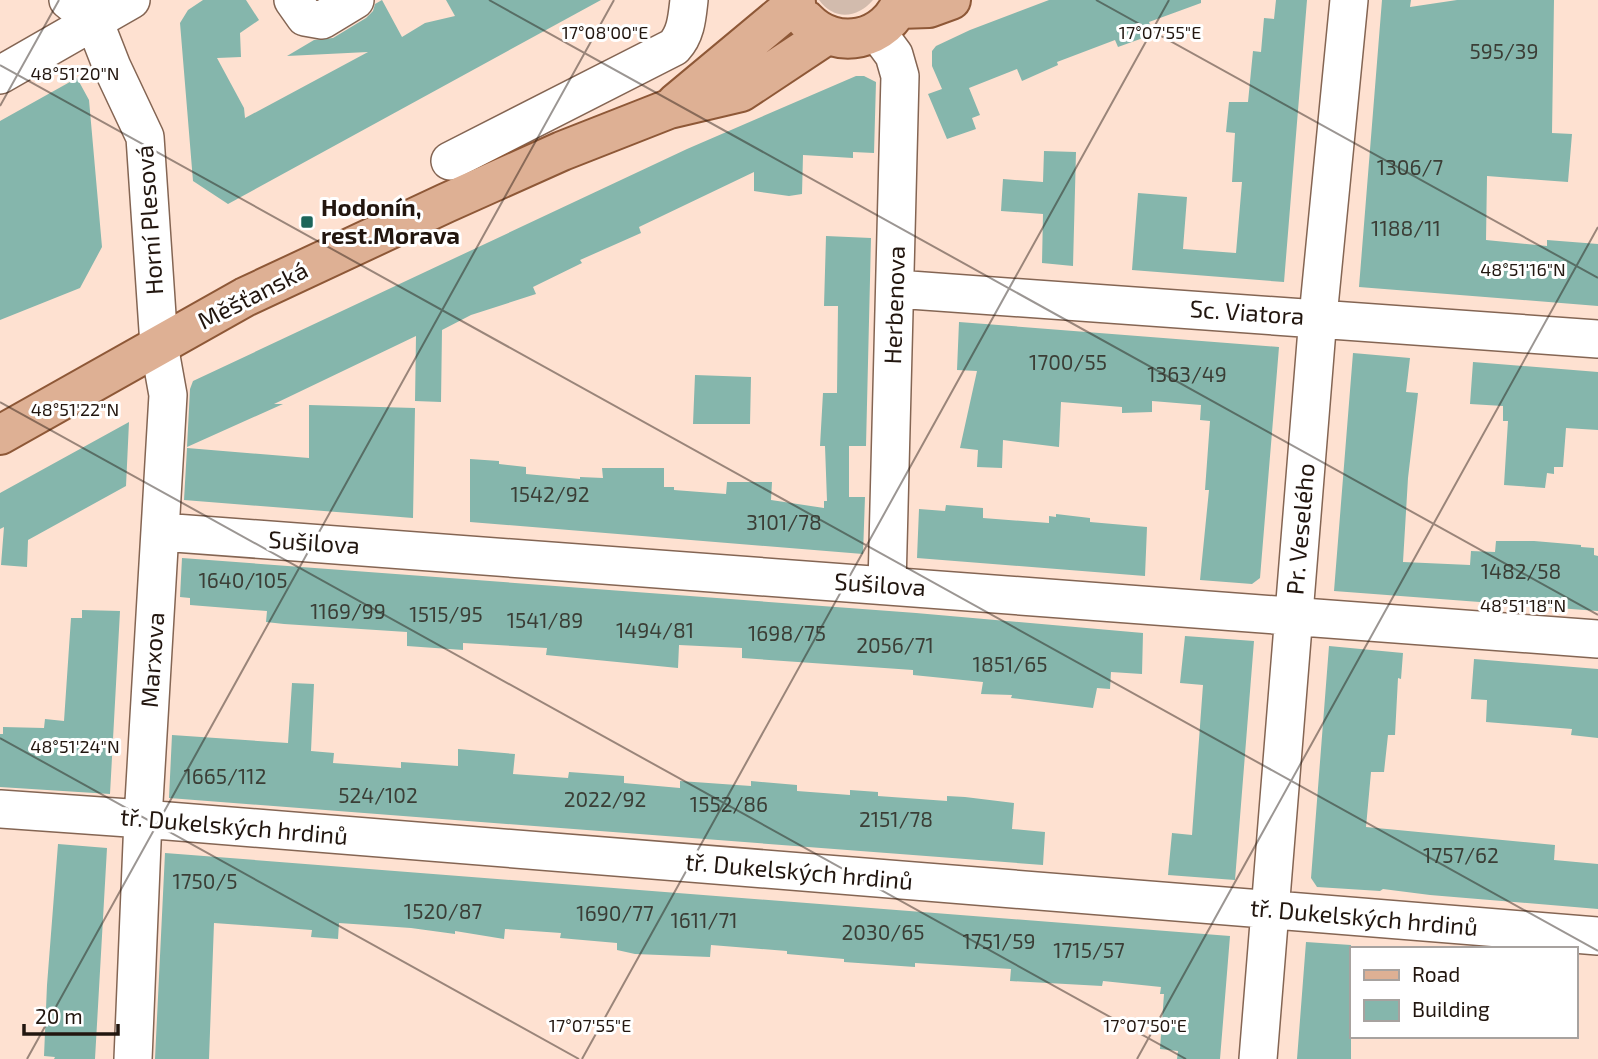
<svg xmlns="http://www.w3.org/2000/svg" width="1598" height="1059" viewBox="0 0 1598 1059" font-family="'Exo 2',sans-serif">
  <rect width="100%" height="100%" fill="#fee1d1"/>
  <!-- green -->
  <path fill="#d2bbad" d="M819,0H873C858,18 834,21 819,0Z"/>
  <!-- building -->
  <path fill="#85b6ac" d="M203,0H246L259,20L240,33L241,57L217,58L244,108L245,118L368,52L287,56L314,40L333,38L366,18L373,11L375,4L382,0L402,37L425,23L455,16L446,0H601L228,204L193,181L180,23L188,10Z
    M1049,0H1201V3L1149,22L1154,34L1118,47L1115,40L1057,62L1058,65L1022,81L1017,69L969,88L980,115L972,118L976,129L947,139L928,94L942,89L932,66V51L936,46L970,30Z
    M1276,0H1307L1284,282L1132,270L1138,193L1187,197L1183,249L1236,253L1242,182H1232L1235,133L1226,132L1229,102H1248L1253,51L1261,52L1264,18L1274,19Z
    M1382,0H1411L1410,7L1457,0H1554L1552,133L1572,134L1568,182L1487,176L1486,240L1547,246V240L1598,244V306L1359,287Z
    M856,76H864L876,82L874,153L853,152V158L803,155L802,194L789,196L754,191V172L639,227L641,233L580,260L582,263L533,287L536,294L471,315L442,330L441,402L415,401L416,336L274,404H283L187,447L190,389L193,381L687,149Z
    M77,78L89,100L102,247L80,288L0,320V121Z
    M1044,151L1076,152L1073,266L1042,263L1043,214L1001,211L1003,179L1043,182Z
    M826,236L871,238L866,446H849V497H865L863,554L470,522V459L499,461V464L526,467V474L580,479V477L603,478L602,468H664V487H674V490L726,494L727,482H772L771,500L824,508V501H827L825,446H820L823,393H837L838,306H824Z
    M959,322L1279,347L1260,578L1252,584L1200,580L1209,490H1205L1210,421L1200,420L1201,405L1152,401V412L1122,413V407L1061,402L1059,447L1003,440L1002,468L977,467L978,450L960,448L977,371L957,370Z
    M1353,353L1410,358L1406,392L1418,393L1408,478L1403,562L1470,565L1471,551L1495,552L1496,541H1534L1581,545V547L1594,548V555L1598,556V611L1334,591Z
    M1473,362L1598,372V430L1566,428L1563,467H1554V474L1547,473L1545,488L1504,485L1508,421H1503V406L1470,404Z
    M695,375L751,377L750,424H693Z
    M309,405L415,408L413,518L184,500L187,448L309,458Z
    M129,422L126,486L28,540L27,567L1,565L4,527L0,529V493Z
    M946,505L983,508V518L1049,523V516L1056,517V514L1090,518V522L1147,527L1145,576L917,558L919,509L945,511Z
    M182,558L916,613L1143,633L1142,674L1111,672L1110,689L1097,688L1093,708L1011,698L1012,695L981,694L983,682L913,675V670L742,658V648L679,645L678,668L546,655L547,648L463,643V650L407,646V632L284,624L266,622L267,611L190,605V598L180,597Z
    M82,610L120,611L110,794L0,787V734H3V727L44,728L45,719L64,721L71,618H82Z
    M1185,636L1254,641L1235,880L1168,875L1172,833L1192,835L1203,685L1180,683Z
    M1329,646L1403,653L1401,679L1398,678L1395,735H1388L1384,772H1371L1366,827L1555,845L1554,860L1598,864V909L1430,895L1383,889L1380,891L1317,887L1311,878Z
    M1474,659L1598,669V738L1571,735L1572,729L1486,722L1487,700L1471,699Z
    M292,683L314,684L311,751L334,753L333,763L401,768V762L458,766V749L515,754L513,774L568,778L569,772L624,776V783L680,788V781L751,786V781L797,785V791L850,795V790L878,792V796L947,801V796L965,797L1014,803L1012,829L1045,832L1043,865L169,798L172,735L288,743Z
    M58,844L107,848L95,1059H54L55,1057L44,1056L47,985Z
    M165,853L1230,936L1220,1059H1177L1178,1051L1160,1049L1164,994H1160L1161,987L1103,981L1102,986L1010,981L1011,969L915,963V967L844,962V959L787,954V951L711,945L710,957L635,954L617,950V943L560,938L561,933L505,929L504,939L455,931V934L411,928L339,923L338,939L311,937L312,930L214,923L209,1059H155Z
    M1306,942L1351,945V1059H1297Z"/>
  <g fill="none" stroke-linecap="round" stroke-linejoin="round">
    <defs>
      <path id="minor" d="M68,0L94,21L112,67L145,137L159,345L168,395L143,819L133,1059
        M293,0L305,17L322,20L355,0
        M877,32L894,55L900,76L887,585
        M0,75L131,0
        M450,161L674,47C686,34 687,18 689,0
        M896,289L1598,339
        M161,532L1598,639
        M0,809L143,819L1598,936
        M1258,1059L1318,317L1349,0"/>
      <path id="major" d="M899,9L929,8L951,0
        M806,20C836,52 887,41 902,0
        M676,103L796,3
        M0,435L245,297L446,203L562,151L669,109L741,92L827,35"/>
    </defs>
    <!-- minor casing -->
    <use href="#minor" stroke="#846553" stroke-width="40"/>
    <!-- major casing -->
    <use href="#major" stroke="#8e5837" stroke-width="42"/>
    <!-- minor -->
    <use href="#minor" stroke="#fff" stroke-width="37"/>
    <!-- major -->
    <use href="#major" stroke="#deb094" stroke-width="38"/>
  </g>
  <!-- ticks -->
  <path fill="none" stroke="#22160f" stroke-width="2" stroke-opacity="0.45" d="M489,0L1598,615M1096,0L1598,278M0,65L1598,951M0,106L59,0M0,402L1186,1059M0,738L579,1059M27,1059L614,0M582,1059L1169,0M1137,1059L1598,227"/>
  <!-- markers -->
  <rect fill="#1d655a" stroke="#fff" stroke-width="2.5" x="300" y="215" width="14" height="14" rx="3.5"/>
  <g text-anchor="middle" stroke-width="6" stroke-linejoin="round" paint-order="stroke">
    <!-- number labels -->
    <g font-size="21" fill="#3b3e36">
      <text x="1504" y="59">595/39</text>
      <text x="1410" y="175">1306/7</text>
      <text x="1406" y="236">1188/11</text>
      <text x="1068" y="370">1700/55</text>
      <text x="1187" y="382">1363/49</text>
      <text x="550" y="502">1542/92</text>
      <text x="784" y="530">3101/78</text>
      <text x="1521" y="579">1482/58</text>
      <text x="243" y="588">1640/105</text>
      <text x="348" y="619">1169/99</text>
      <text x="446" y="622">1515/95</text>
      <text x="545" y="628">1541/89</text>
      <text x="655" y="638">1494/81</text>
      <text x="787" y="641">1698/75</text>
      <text x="895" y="653">2056/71</text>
      <text x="1010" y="672">1851/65</text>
      <text x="225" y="784">1665/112</text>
      <text x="378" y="803">524/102</text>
      <text x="605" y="807">2022/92</text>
      <text x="729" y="812">1552/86</text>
      <text x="896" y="827">2151/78</text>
      <text x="1461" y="863">1757/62</text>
      <text x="205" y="889">1750/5</text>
      <text x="443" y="919">1520/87</text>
      <text x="615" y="921">1690/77</text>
      <text x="704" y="928">1611/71</text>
      <text x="883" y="940">2030/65</text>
      <text x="999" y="949">1751/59</text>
      <text x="1089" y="958">1715/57</text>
    </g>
    <!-- poi labels -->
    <g font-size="24" font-weight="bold" fill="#22160f" stroke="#fff" text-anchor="start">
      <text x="321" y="216">Hodonín,<tspan x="321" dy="28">rest.Morava</tspan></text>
    </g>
    <!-- street labels -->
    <g font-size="24" fill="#22160f" stroke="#fff">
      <text transform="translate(150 220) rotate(-94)" y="8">Horní Plesová</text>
      <text transform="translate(253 296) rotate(-27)" y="8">Měšťanská</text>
      <text transform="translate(895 305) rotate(-88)" y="8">Herbenova</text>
      <text transform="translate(1247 313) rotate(4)" y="8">Sc. Viatora</text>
      <text transform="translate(1301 529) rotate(-85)" y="8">Pr. Veselého</text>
      <text transform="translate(314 543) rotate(4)" y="8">Sušilova</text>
      <text transform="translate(880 585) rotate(4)" y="8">Sušilova</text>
      <text transform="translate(153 660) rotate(-86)" y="8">Marxova</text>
      <text transform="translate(234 827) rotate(5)" y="8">tř. Dukelských hrdinů</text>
      <text transform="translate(799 872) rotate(5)" y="8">tř. Dukelských hrdinů</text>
      <text transform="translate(1364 918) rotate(5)" y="8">tř. Dukelských hrdinů</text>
    </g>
  </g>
  <g font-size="18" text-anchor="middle" fill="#22160f" stroke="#fff" stroke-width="6" stroke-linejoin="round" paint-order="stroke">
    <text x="605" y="39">17°08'00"E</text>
    <text x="1160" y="39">17°07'55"E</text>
    <text x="75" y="80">48°51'20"N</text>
    <text x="1523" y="276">48°51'16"N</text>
    <text x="75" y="416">48°51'22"N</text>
    <text x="1523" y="612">48°51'18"N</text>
    <text x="75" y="753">48°51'24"N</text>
    <text x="590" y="1032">17°07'55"E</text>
    <text x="1145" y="1032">17°07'50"E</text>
  </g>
  <!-- legend -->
  <rect x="1350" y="947" width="228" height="91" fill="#ffffff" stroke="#a7a29f" stroke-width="2"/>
  <rect x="1364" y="970" width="35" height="10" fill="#deb094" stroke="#a7a29f" stroke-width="2"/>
  <text x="1412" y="982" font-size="21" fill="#22160f">Road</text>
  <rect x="1364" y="1000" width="35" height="21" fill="#85b6ac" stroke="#a7a29f" stroke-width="2"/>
  <text x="1412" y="1017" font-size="21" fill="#22160f">Building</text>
  <!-- scale -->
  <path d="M24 1024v10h94v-10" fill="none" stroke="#22160f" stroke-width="3.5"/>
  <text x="35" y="1024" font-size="21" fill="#22160f" stroke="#ffffff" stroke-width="5" paint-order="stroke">20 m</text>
</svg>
